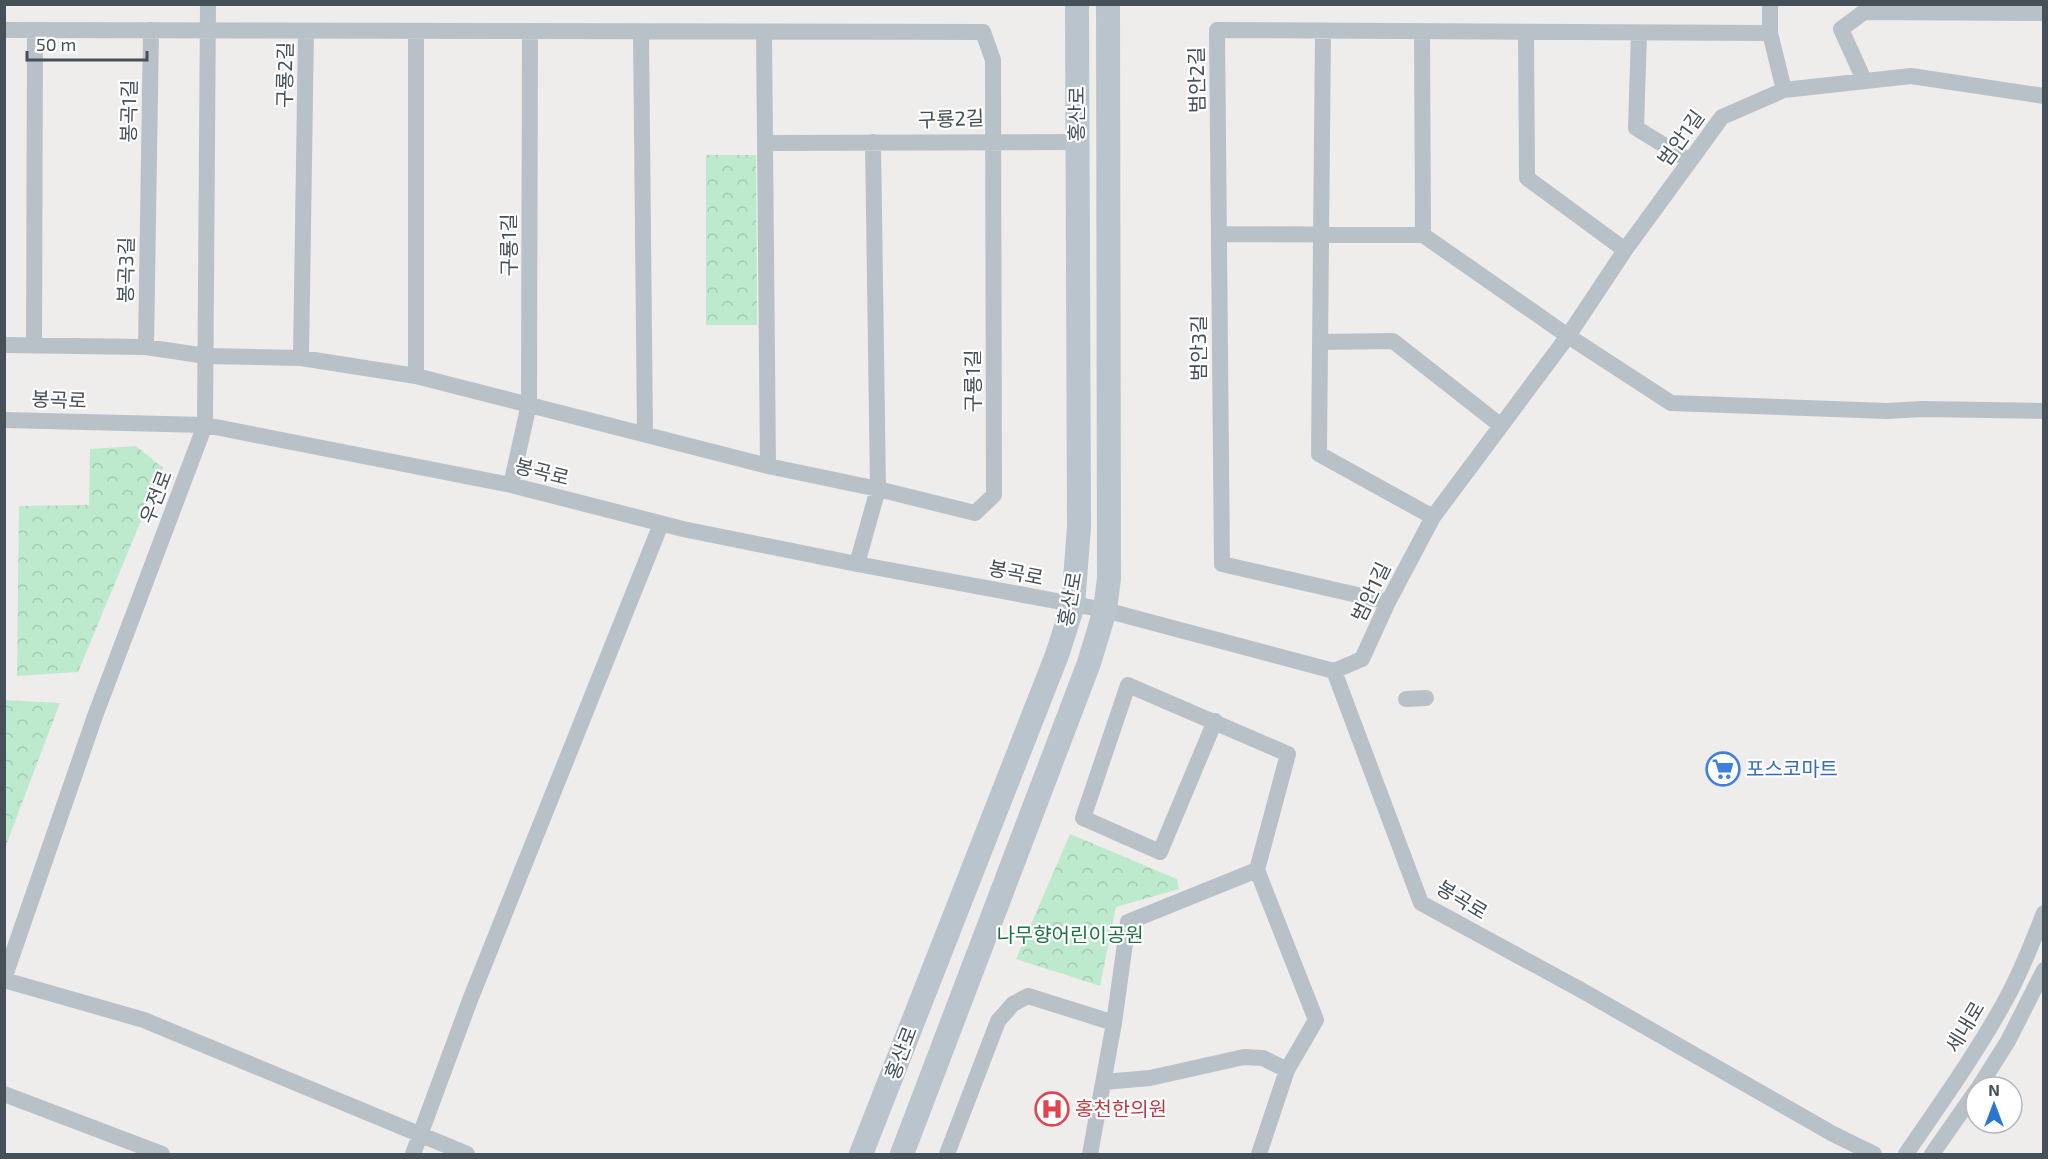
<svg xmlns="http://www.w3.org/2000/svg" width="2048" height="1159" viewBox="0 0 2048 1159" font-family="'Exo 2','Noto Sans KR',sans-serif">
  <defs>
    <pattern id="forest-crowns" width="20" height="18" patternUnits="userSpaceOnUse" patternTransform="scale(1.5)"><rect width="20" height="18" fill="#bdeacd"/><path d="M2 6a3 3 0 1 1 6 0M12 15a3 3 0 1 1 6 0" fill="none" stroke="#a4cab2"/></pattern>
  </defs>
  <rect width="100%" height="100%" fill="#efecec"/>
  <!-- forest -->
  <path fill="url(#forest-crowns)" d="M706,155H756L757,325H706Z
    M136,446L163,468L78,672L17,676L19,506L89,505L90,449Z
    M5,700L60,703L5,848L4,700Z
    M1070,834L1177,879L1179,889L1116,907L1100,986L1016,959Z"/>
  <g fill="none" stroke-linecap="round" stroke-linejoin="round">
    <!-- street -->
    <path stroke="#b9c1c8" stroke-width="16" d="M1770,4V33L1784,90
      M4,30L983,32L993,60L994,495L975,513L878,489L768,466L416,376L301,358L206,356L146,347L4,345
      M1323,31L1319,454L1433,517
      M641,32L645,434
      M764,32L768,466
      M1422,32L1423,235
      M1526,32L1527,178L1625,250
      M1639,33L1636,128L1690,161
      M1864,80L1841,29L1864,12L2044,13
      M765,143L1078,142
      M1219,234L1423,235L1568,336L1671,403L1887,411L1922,409L2044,411
      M1320,342L1393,341L1500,425
      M34,345L35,30
      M146,347L151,30
      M301,358L306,31
      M416,376V31
      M4,420L205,425L511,485L683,529L857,564L1105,610L1334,671L1421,903L1581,990L1833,1134L1874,1154
      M511,485L529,404L530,31
      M857,564L878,489L873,142
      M1388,602L1222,564L1217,30L1770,33
      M1334,671L1362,659L1388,602L1433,517L1568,336L1625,250L1722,117L1784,90L1911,76L2044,96
      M1406,699L1426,698
      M1215,721L1160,852L1083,818L1128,685L1288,754L1257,870L1316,1020L1287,1070L1259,1154
      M4,979L95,716L205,425L208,4
      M4,980L144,1020L467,1154
      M1104,1082L1150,1078L1244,1057L1263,1058L1287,1070
      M1979,1087L2008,1041L2044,970
      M4,1094L162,1154
      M413,1154L470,1000L661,524
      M947,1154L998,1021L1013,1004L1028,996L1114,1023
      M1090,1154L1114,1023L1128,922L1257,870
      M1906,1154C1940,1104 1976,1054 2005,1001C2021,973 2032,943 2044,913
      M1932,1154L1976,1091"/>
    <!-- secondary -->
    <path stroke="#b9c4cd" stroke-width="24" d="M861,1154L1057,655L1073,605L1079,527L1077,4
      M902,1154L1089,663L1105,610L1109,578L1108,4"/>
  </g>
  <!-- icons -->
  <defs>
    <symbol id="supermarket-ring" viewBox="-11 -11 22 22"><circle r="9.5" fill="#fff" stroke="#3f7fe0" stroke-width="1.5"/><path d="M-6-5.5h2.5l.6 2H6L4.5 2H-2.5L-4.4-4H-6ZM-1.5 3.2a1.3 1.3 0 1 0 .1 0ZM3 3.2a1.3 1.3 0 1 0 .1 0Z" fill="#3f7fe0"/></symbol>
    <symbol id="hospital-ring" viewBox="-11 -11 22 22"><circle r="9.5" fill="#fff" stroke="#e0444e" stroke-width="1.5"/><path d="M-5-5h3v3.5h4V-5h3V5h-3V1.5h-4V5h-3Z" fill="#e0444e"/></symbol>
  </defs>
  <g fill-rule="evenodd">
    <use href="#supermarket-ring" x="1704" y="750" width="38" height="38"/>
    <use href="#hospital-ring" x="1033" y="1090" width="38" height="38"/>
  </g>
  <g text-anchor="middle" stroke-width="4.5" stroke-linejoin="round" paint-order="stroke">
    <!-- street labels -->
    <g font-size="20" fill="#465058" stroke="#fff">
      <text transform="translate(285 75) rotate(-89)" y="7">구룡2길</text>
      <text transform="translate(1197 80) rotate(-91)" y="7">범안2길</text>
      <text transform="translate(129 111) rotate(-89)" y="7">봉곡1길</text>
      <text transform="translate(1077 114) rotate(-90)" y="7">홍산로</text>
      <text transform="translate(951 119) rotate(-2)" y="7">구룡2길</text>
      <text transform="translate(1681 138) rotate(-54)" y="7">범안1길</text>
      <text transform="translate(509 245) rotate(-90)" y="7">구룡1길</text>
      <text transform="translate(126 270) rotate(-89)" y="7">봉곡3길</text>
      <text transform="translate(1199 348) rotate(-90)" y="7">범안3길</text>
      <text transform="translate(973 381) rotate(-90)" y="7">구룡1길</text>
      <text transform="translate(59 400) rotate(2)" y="7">봉곡로</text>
      <text transform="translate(542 472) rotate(14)" y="7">봉곡로</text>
      <text transform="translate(156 497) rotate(-69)" y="7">우전로</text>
      <text transform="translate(1016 573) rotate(11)" y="7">봉곡로</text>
      <text transform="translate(1371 592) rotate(-64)" y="7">범안1길</text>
      <text transform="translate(1070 599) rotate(-80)" y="7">홍산로</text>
      <text transform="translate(1462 900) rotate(31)" y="7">봉곡로</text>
      <text transform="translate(1965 1027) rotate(-59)" y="7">세내로</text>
      <text transform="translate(901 1053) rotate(-69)" y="7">홍산로</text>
    </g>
    <!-- shop labels -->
    <g font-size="20" fill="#366cbe" stroke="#fff" text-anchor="start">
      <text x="1746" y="776">포스코마트</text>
    </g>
    <!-- park labels -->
    <g font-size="20" fill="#1e7244" stroke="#fff">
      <text x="1070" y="942">나무향어린이공원</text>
    </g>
    <!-- health labels -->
    <g font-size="20" fill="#be3a42" stroke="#fff" text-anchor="start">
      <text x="1075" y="1116">홍천한의원</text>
    </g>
  </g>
  <!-- border -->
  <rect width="2048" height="1159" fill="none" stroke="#465058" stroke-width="12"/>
  <!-- north arrow -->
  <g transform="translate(1994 1105)"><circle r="28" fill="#ffffff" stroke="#b5b9bc" stroke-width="1.5"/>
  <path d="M0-4.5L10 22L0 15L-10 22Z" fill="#2878cd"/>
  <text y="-9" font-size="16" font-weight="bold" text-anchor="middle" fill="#465058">N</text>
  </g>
  <!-- scale -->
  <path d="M27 51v9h120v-9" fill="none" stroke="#465058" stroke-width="3"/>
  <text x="36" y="51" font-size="18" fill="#465058" stroke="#ffffff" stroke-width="4.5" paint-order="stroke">50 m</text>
</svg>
